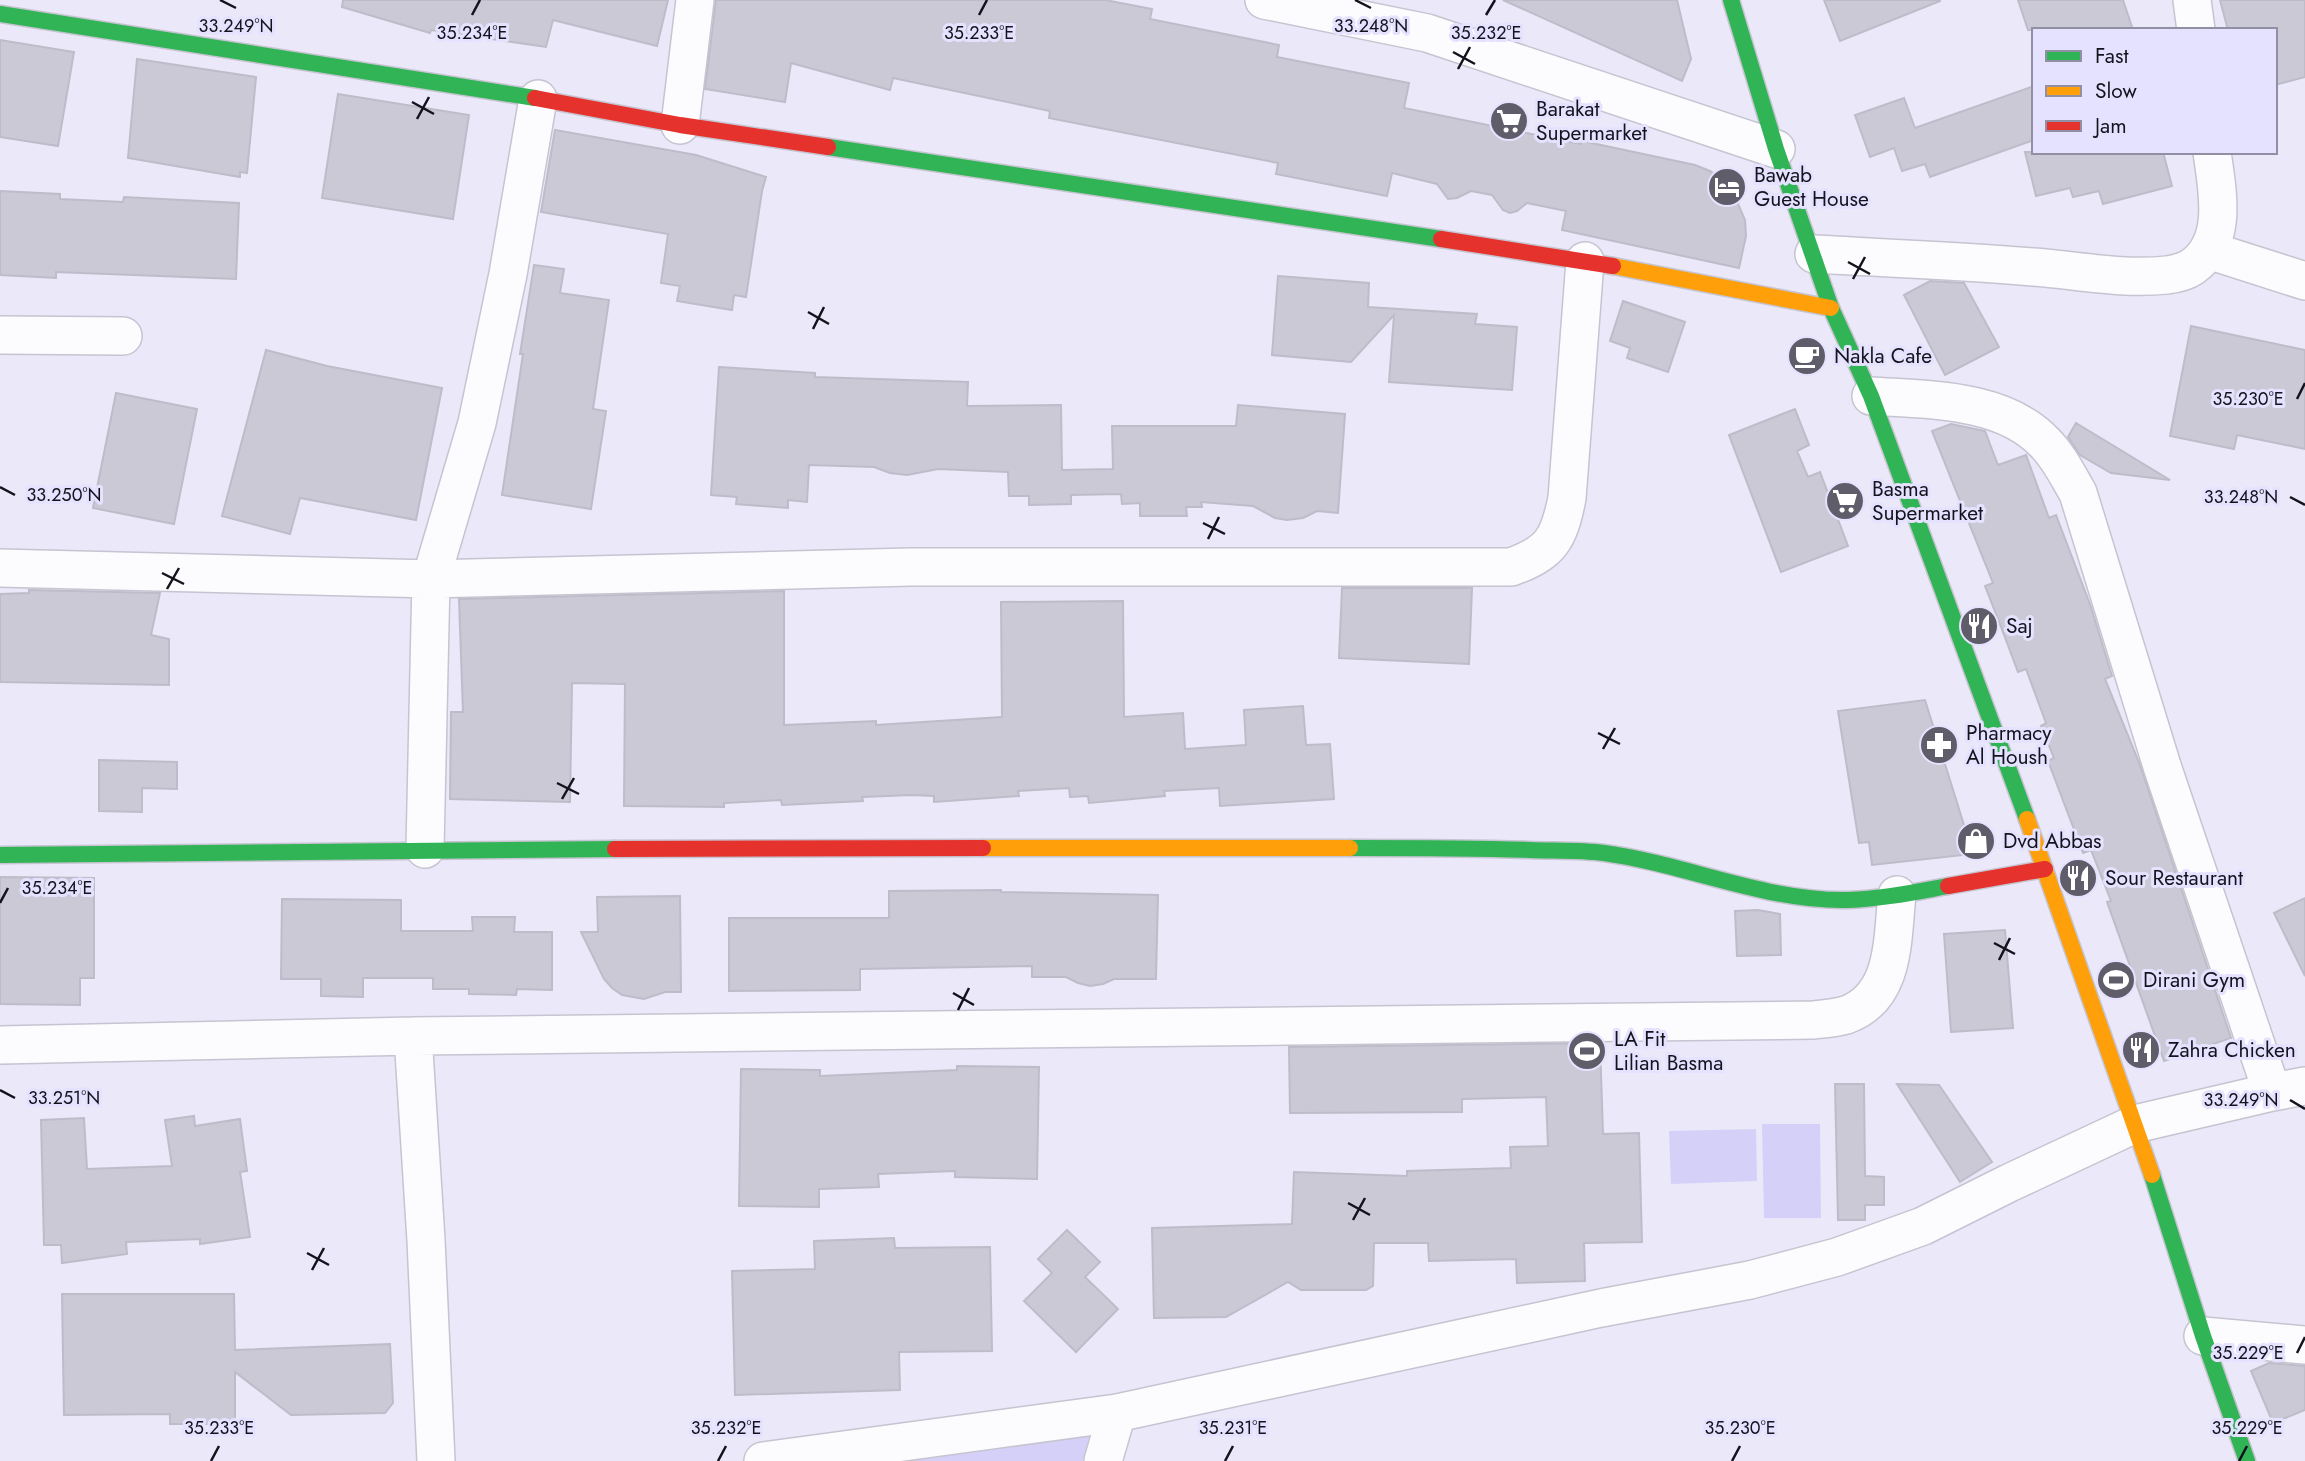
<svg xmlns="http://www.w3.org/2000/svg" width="2305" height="1461" viewBox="0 0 2305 1461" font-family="Jost,sans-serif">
  <rect width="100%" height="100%" fill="#eae8f9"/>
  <!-- green -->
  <path fill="#d5d0f7" d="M1762,1124H1820L1821,1218H1764Z
    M1756,1129L1757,1181L1671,1184L1669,1131Z
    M1117,1413L1103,1461H906L914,1442Z"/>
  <!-- building -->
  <path fill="#cbc9d6" stroke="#bdbcc9" stroke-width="2" d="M343,0H668L657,46L553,20L546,47L431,30L430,33L342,7Z
    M716,0H1105L1152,9L1150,19L1279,45L1277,57L1409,83L1404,108L1581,144L1582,141L1695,165L1710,171L1723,180L1733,192L1745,220L1746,236L1739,268L1562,230L1566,211L1527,203L1517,211L1510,213L1503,210L1492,195L1471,191L1457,198L1448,199L1437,184L1392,173L1387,196L1276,174L1278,163L1049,118L1050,111L893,78L890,90L791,63L785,102L705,89Z
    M1503,0H1677L1691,59L1682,81Z
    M1824,0H1940V1L1840,41Z
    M2018,0H2123L2133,30H2028Z
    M2220,0H2305V77L2275,85V30H2228Z
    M0,40L74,52L58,146L0,137Z
    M137,59L256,77L247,173L240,172V177L128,158Z
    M2034,86V140L1930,177L1925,164L1902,171L1894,148L1870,157L1855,115L1904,98L1915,128Z
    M338,94L469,115L453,219L322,198Z
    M555,130L696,155L766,177L762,191L746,297L734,295L732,310L677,301L680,286L661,283L668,234L541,212Z
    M2025,152H2163L2172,186L2103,204L2099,191L2073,197L2070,188L2036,196Z
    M0,191L60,194V199L123,202L124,197L239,203L236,279L56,272V278L0,275Z
    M534,265L564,269L560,293L609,300L593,409L606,411L591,509L502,495L523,354H520Z
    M1278,276L1369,283L1368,307L1477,314L1475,324L1517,327L1512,390L1389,382L1394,315L1351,362L1272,355Z
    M1930,281L1964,283L1999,347L1945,375L1904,295Z
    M1623,301L1685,322L1668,372L1627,358L1630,348L1610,341Z
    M2191,326L2305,350V449L2237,435L2234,449L2170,436Z
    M266,350L327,366L442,388L416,520L300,498L290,534L222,516Z
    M719,367L815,373V377L968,382L967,406L1061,405L1062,470L1113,469L1112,426H1236L1238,405L1345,414L1338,513L1317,511L1303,518L1287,520L1275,518L1253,506L1201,502L1202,507H1186L1187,516H1140V503L1122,504L1121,494L1071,495V504L1029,505V496H1009L1008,472L938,469L907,475L890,473L874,467L809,465L807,502L788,500V508L736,504L737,497L711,495Z
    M116,393L197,409L174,524L93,508Z
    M1795,409L1809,445L1797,451L1808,477L1820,472L1848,546L1781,572L1729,435Z
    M2076,423L2170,480L2111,473L2080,455L2068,437Z
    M1951,424L1985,431L1998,465L2026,455L2049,518L2056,515L2091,607L2112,676L2105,679L2140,765L2231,1038L2164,1061L2107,902L2111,901L2091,850L2083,853L2048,761L2054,758L2041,726L2046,723L2026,669L2018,672L1998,619L1985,586L1993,583L1932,431Z
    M1342,588H1472L1469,664L1339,658Z
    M29,590L160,593L151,635L169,639V685L0,682V594L29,593Z
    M784,591V725L876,721V725L1002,717L1001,602L1123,601L1124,717L1183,713L1185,749L1246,745L1244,710L1303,706L1306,745L1330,744L1334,799L1220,806L1219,788L1164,791L1165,796L1089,803L1088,796L1070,797L1069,788L1018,791L1019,796L934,802V796L912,795L862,797L863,801L782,805L781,800L724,803V807L624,806L625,684L572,683L570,802L450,799L451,712H463L459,599Z
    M1925,700L1973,854L1872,865L1869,842L1859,843L1838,711Z
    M99,760L177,762V789L142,788V812L99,811Z
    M0,877L94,878V978H80V1005L0,1004Z
    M1001,890V892L1158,895L1156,979H1114L1103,984L1090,986L1078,983L1066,977H1032V966L860,969V990L729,991V918H889V891Z
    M680,896L681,992H665L644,999L622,995L612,988L604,979L581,932H598L597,897Z
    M2305,898V976L2274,913Z
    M282,899L401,900V931H473L472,917H515L514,932H552V990L517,989L516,995L469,994V989H433V978H363V997L321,996V979H281Z
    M1758,910L1780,914L1781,955L1737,956L1735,911Z
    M2005,930L2013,1028L1951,1032L1944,934Z
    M1600,1043L1603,1134L1639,1133L1642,1242L1584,1243L1585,1281L1517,1283L1516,1259L1429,1261L1428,1243H1374L1373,1286L1366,1290H1301L1288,1282L1226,1317L1154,1318L1152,1228L1292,1224L1294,1172L1407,1176V1171L1511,1168L1510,1147L1548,1146L1546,1097L1462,1099V1112L1290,1113L1289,1047Z
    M957,1066L1039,1067L1037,1179L955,1177V1171L878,1174L879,1187L819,1189V1207L739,1206L741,1069L820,1070V1076L957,1070Z
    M1835,1084H1864L1865,1176L1884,1177V1205H1865V1220H1838Z
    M1897,1084L1939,1085L1992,1162L1960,1182Z
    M194,1116L195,1126L240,1119L247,1171L240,1172L250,1237L200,1244V1239L126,1242L127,1254L62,1263L61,1245H44L41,1120L84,1118L87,1169L172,1166L165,1120Z
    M1067,1230L1100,1262L1085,1277L1118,1309L1076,1352L1024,1301L1052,1273L1038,1259Z
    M894,1238L895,1248L990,1247L992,1351L899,1352L900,1390L735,1395L732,1271L815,1269L814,1241Z
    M62,1294H234L235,1350L390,1344L393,1403L385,1413L291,1415L235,1372V1424H170V1414L64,1415Z
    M2269,1363L2305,1366V1410L2273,1423L2251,1371Z"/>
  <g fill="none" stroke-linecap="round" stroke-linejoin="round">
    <defs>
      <path id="street" d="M1264,0L1427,33L1776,149
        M2192,0L2196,30
        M680,125L695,0
        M2208,250L2305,281
        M1814,254C1887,258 1960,261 2033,267C2076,270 2123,280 2167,275C2174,274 2186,271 2192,267C2229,242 2217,189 2212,152
        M0,335L123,336
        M1871,396C1928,400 2003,398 2045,443C2059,457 2068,476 2078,493L2162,766L2272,1092
        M0,568L431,579L911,567H1511C1551,553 1559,539 1567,498L1585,261
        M425,849L431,579L477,423L508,274L538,99
        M413,1036L426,1240L436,1461
        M0,1045L413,1036L1813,1020C1823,1019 1836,1018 1846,1015C1896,997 1892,939 1897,895
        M2203,1336L2305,1345
        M763,1461L1117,1413L1601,1308L1750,1280L1837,1257L1923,1226L2009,1183L2135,1124L2272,1092L2305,1086
        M1103,1461L1117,1413"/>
      <path id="fast" d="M1731,0L1776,149L1831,308L1871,396L2027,819
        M0,14L535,98
        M828,147L1441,239
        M1350,848C1410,848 1470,848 1530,850C1554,851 1580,850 1604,853C1685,864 1767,902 1848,900C1882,899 1915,892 1948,886
        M0,855L615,849
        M2152,1175L2203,1336L2247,1461"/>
      <path id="slow" d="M1613,266L1831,308
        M2027,819L2152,1175
        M983,848H1350"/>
      <path id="jam" d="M535,98L680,125L828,147
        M1441,239L1613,266
        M615,849L983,848
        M1948,886L2045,869"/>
    </defs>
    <!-- street casing -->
    <use href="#street" stroke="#c6c4d0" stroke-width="40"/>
    <!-- fast casing -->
    <use href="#fast" stroke="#c6c4d0" stroke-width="19"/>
    <!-- slow casing -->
    <use href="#slow" stroke="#c6c4d0" stroke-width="19"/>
    <!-- jam casing -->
    <use href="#jam" stroke="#c6c4d0" stroke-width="19"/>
    <!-- street -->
    <use href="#street" stroke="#fcfcfe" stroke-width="37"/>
    <!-- fast -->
    <use href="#fast" stroke="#30b455" stroke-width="16"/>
    <!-- slow -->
    <use href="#slow" stroke="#ff9f0a" stroke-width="16"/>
    <!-- jam -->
    <use href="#jam" stroke="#e5322d" stroke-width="16"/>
  </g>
  <!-- ticks -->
  <path fill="none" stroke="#14121c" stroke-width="2.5" d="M220,0L236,8M1355,0L1371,8M472,15L480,0M979,15L987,0M1486,15L1495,0M1453,52L1475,64M1458,69L1470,47M412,102L434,114M417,119L429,97M1848,262L1870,274M1853,279L1865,257M808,312L829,324M813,329L824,307M2297,399L2305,383M0,487L15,495M2290,497L2305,505M1203,523L1225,534M1208,539L1219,517M162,573L184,584M167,589L179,568M1598,733L1620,744M1603,749L1615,728M557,783L579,794M562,799L574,778M0,903L8,888M1994,943L2015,954M1999,960L2010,938M953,993L974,1005M958,1010L969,988M0,1090L15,1098M2290,1100L2305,1109M1348,1203L1370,1215M1353,1220L1365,1198M307,1253L329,1265M312,1270L324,1248M2297,1353L2305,1337M211,1461L219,1446M718,1461L726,1446M1225,1461L1233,1446M1732,1461L1740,1446M2239,1461L2247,1446"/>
  <!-- icons -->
  <defs>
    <symbol id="supermarket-disc" viewBox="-11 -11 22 22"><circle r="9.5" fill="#5f5d69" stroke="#e5e2ff"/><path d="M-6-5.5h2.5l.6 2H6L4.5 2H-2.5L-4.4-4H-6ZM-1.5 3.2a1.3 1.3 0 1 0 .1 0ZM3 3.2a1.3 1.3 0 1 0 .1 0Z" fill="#fff"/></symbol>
    <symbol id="hotel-disc" viewBox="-11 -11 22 22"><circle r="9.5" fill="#5f5d69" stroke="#e5e2ff"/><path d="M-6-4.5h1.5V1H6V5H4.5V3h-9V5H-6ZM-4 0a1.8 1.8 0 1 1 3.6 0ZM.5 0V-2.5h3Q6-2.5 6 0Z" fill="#fff"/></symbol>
    <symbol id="cafe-disc" viewBox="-11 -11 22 22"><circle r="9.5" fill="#5f5d69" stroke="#e5e2ff"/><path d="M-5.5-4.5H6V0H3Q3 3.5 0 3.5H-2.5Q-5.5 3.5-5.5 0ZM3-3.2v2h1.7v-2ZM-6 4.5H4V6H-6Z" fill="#fff"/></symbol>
    <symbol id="restaurant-disc" viewBox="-11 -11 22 22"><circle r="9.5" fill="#5f5d69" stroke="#e5e2ff"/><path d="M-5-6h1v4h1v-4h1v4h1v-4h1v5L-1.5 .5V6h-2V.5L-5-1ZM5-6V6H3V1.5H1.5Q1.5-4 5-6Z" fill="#fff"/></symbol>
    <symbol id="pharmacy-disc" viewBox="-11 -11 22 22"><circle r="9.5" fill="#5f5d69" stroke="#e5e2ff"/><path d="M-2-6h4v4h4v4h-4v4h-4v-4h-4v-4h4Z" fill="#fff"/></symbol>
    <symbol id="shop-disc" viewBox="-11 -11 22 22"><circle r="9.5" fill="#5f5d69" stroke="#e5e2ff"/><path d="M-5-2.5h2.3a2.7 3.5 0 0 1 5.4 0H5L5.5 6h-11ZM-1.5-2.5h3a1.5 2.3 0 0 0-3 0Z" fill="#fff"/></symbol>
    <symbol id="stadium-disc" viewBox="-11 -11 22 22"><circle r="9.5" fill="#5f5d69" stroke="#e5e2ff"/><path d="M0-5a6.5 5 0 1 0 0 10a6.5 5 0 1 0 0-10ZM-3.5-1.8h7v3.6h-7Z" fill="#fff"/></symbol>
  </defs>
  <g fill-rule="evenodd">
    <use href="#supermarket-disc" x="1487" y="99" width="44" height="44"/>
    <use href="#hotel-disc" x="1705" y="165" width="44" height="44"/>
    <use href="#cafe-disc" x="1785" y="334" width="44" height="44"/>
    <use href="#supermarket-disc" x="1823" y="479" width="44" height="44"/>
    <use href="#restaurant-disc" x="1957" y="604" width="44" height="44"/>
    <use href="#pharmacy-disc" x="1917" y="723" width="44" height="44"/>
    <use href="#shop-disc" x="1954" y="819" width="44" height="44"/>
    <use href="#restaurant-disc" x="2056" y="856" width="44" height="44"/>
    <use href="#stadium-disc" x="2094" y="958" width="44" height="44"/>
    <use href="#restaurant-disc" x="2119" y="1028" width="44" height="44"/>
    <use href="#stadium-disc" x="1565" y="1029" width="44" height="44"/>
  </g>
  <g text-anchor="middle" stroke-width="6" stroke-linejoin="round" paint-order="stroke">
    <!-- poi labels -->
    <g font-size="21" fill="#14121c" stroke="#e5e2ff" text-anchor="start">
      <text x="1536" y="116">Barakat<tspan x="1536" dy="24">Supermarket</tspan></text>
      <text x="1754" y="182">Bawab<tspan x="1754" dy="24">Guest House</tspan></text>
      <text x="1834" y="363">Nakla Cafe</text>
      <text x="1872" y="496">Basma<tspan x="1872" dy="24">Supermarket</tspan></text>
      <text x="2006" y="633">Saj</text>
      <text x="1966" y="740">Pharmacy<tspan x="1966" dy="24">Al Housh</tspan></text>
      <text x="2003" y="848">Dvd Abbas</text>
      <text x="2105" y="885">Sour Restaurant</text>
      <text x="2143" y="987">Dirani Gym</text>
      <text x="1614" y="1046">LA Fit<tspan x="1614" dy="24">Lilian Basma</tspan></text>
      <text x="2168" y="1057">Zahra Chicken</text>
    </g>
  </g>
  <g font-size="18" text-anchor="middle" fill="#14121c" stroke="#e5e2ff" stroke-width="6" stroke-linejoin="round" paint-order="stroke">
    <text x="236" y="32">33.249°N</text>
    <text x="1371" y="32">33.248°N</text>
    <text x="472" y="39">35.234°E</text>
    <text x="979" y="39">35.233°E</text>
    <text x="1486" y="39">35.232°E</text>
    <text x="2248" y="405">35.230°E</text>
    <text x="64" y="501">33.250°N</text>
    <text x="2241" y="503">33.248°N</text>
    <text x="57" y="894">35.234°E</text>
    <text x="64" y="1104">33.251°N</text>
    <text x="2241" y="1106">33.249°N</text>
    <text x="2248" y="1359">35.229°E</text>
    <text x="219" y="1434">35.233°E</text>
    <text x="726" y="1434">35.232°E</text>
    <text x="1233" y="1434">35.231°E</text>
    <text x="1740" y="1434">35.230°E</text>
    <text x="2247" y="1434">35.229°E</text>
  </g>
  <!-- legend -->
  <rect x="2032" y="28" width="245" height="126" fill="#e5e2ff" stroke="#918fa4" stroke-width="2"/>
  <rect x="2046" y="51" width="35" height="10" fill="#30b455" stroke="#918fa4" stroke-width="2"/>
  <text x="2095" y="63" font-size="21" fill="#14121c">Fast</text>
  <rect x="2046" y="86" width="35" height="10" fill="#ff9f0a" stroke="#918fa4" stroke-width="2"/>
  <text x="2095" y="98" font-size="21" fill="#14121c">Slow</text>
  <rect x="2046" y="121" width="35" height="10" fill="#e5322d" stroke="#918fa4" stroke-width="2"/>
  <text x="2095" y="133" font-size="21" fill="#14121c">Jam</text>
</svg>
